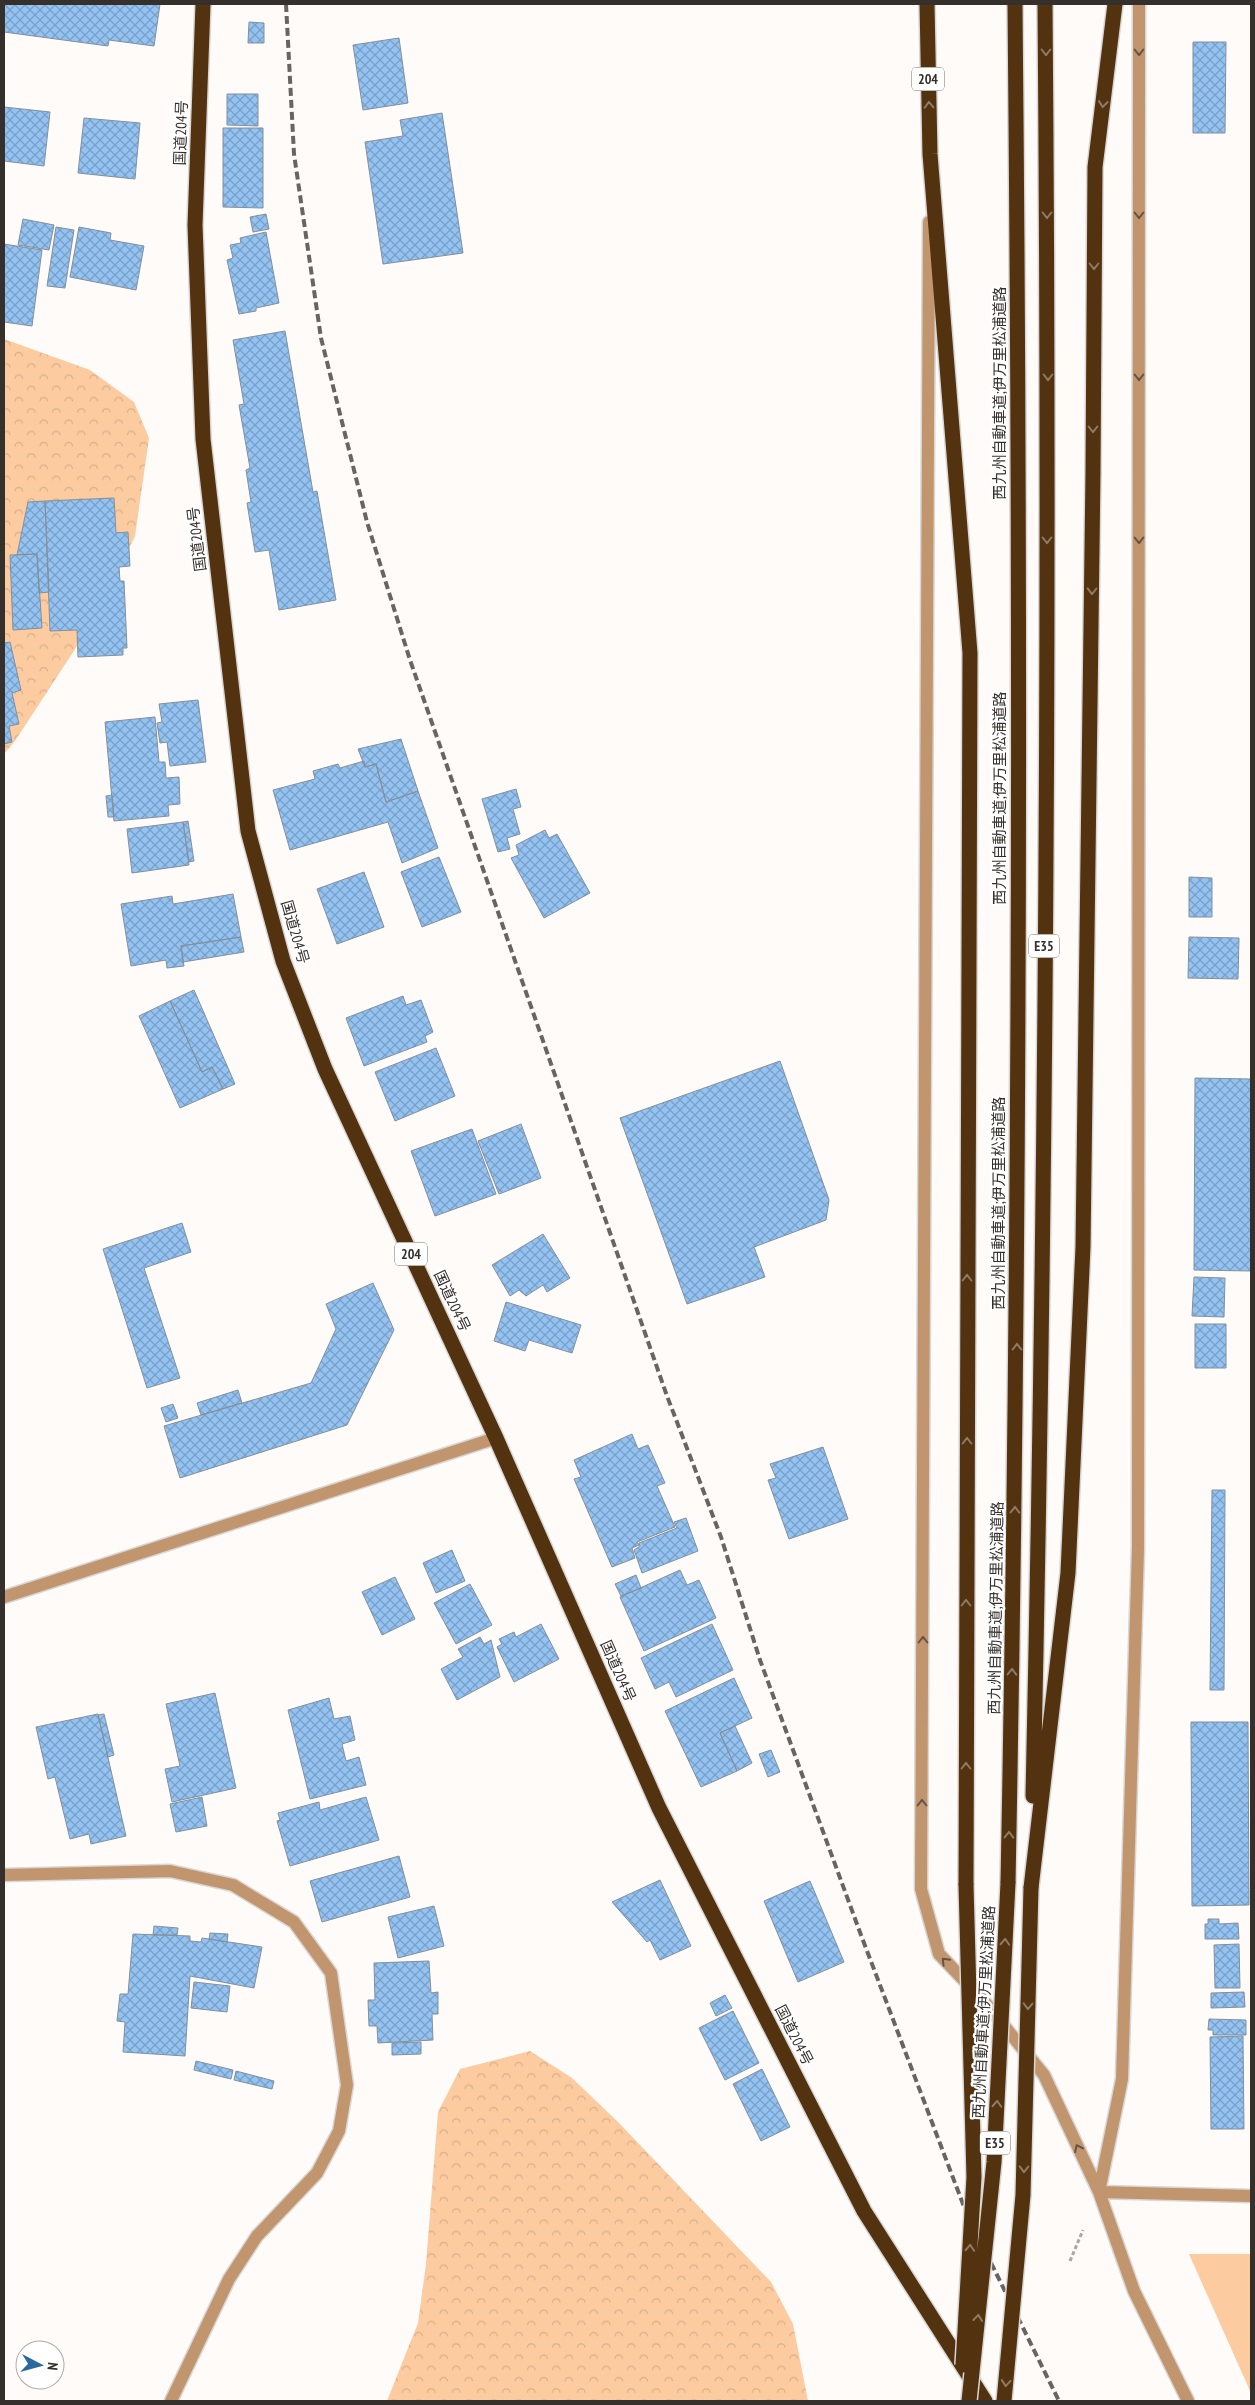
<svg xmlns="http://www.w3.org/2000/svg" width="1255" height="2405" viewBox="0 0 1255 2405" font-family="'PT Sans Narrow','Noto Sans JP',sans-serif">
  <defs>
    <pattern id="forest-crowns" width="20" height="18" patternUnits="userSpaceOnUse" patternTransform="scale(1.25)"><rect width="20" height="18" fill="#fccba0"/><path d="M2 6a3 3 0 1 1 6 0M12 15a3 3 0 1 1 6 0" fill="none" stroke="#d9af8a"/></pattern>
    <pattern id="building-cross-hatch" width="8" height="8" patternUnits="userSpaceOnUse" patternTransform="scale(1.25)"><rect width="8" height="8" fill="#93c3f3"/><path d="M0 0l8 8M0 8l8-8" fill="none" stroke="#799fc5"/></pattern>
  </defs>
  <rect width="100%" height="100%" fill="#fefbf9"/>
  <!-- forest -->
  <path fill="url(#forest-crowns)" d="M4,339L90,370L134,402L149,438L135,536L94,620L15,741L4,754Z
    M530,2051L572,2078L618,2122L771,2282L793,2324L808,2401H387L418,2323L426,2264L438,2112L460,2069Z"/>
  <!-- pitch -->
  <path fill="#fccba0" d="M1189,2254H1251V2393Z"/>
  <!-- building -->
  <path fill="url(#building-cross-hatch)" stroke="#848f9a" d="M4,4H160L154,46L109,40L108,46L4,32Z
    M249,22L264,23V43H248Z
    M399,38L408,103L363,110L353,45Z
    M1193,42H1226L1225,133H1193Z
    M227,94H258V126L227,125Z
    M4,107L50,112L44,166L4,161Z
    M442,113L463,253L383,264L365,142L403,136L400,120Z
    M84,118L140,123L135,179L78,173Z
    M223,128H263V208L223,207Z
    M266,214L269,229L253,232L250,217Z
    M23,219L54,225L49,250L18,245Z
    M56,227L74,230L65,288L47,286Z
    M79,227L111,233L110,240L144,246L136,290L70,277Z
    M266,232L279,303L256,308V311L239,314L227,260L233,258L230,245L241,243L240,238Z
    M4,244L42,250L32,326L4,322Z
    M285,331L313,492L317,491L336,600L279,610L269,550L255,552L247,503L251,502L246,470L250,468L239,405L244,404L233,340Z
    M114,498L116,533L128,532L130,566L119,567L120,581H124L127,648H123V655L78,657L77,630L50,631L45,501Z
    M45,501L49,592L39,593L37,554L17,555L28,502Z
    M37,554L42,628L13,630L10,555Z
    M10,642L21,690L12,693L19,724L9,726L12,742L4,744V643Z
    M198,700L206,762L170,766L167,742L160,743L157,723L162,722L159,704Z
    M155,717L159,762H165L166,778L179,777L180,804L168,805L169,816L114,821L105,722Z
    M401,739L418,791L386,802L376,764L365,767L358,749Z
    M364,761L365,767L376,764L386,802L418,791L438,848L402,863L388,822L290,850L273,790L315,779L313,771L338,764L340,768Z
    M516,789L521,807L513,809L520,834L507,838L510,849L498,852L482,799Z
    M112,795L114,817H108L106,796Z
    M188,821L194,861L189,862L183,822Z
    M183,822L189,865L132,873L127,829Z
    M545,830L549,838L557,834L590,893L544,918L511,858L519,855L516,845Z
    M439,857L461,912L422,927L401,872Z
    M364,872L384,927L337,944L317,889Z
    M1189,877L1212,878V917H1189Z
    M233,894L241,937L181,946L184,966L167,968L166,960L131,966L121,904L172,896L173,904Z
    M241,937L244,952L183,962L181,946Z
    M1189,937L1239,938L1238,979L1188,978Z
    M194,990L235,1084L223,1089L212,1067L202,1072L170,1001Z
    M403,996L406,1005L421,1000L433,1032L425,1036L427,1042L364,1066L346,1018Z
    M170,1001L202,1072L212,1067L223,1089L180,1108L139,1016Z
    M436,1048L455,1096L395,1121L375,1072Z
    M780,1061L829,1200L826,1220L754,1247L765,1277L687,1304L620,1118Z
    M1195,1078L1251,1079V1271L1194,1270Z
    M521,1124L541,1178L499,1194L478,1141Z
    M472,1129L496,1194L435,1216L411,1151Z
    M182,1223L191,1252L144,1268L180,1378L147,1388L103,1249Z
    M543,1234L570,1278L547,1292L543,1285L526,1296L519,1290L510,1296L492,1265Z
    M1194,1277L1225,1278L1224,1317L1192,1316Z
    M373,1283L394,1330L347,1425L180,1478L164,1426L311,1383L336,1329L326,1304Z
    M506,1302L581,1325L572,1353L529,1340L525,1351L494,1341Z
    M1195,1324H1226V1368H1195Z
    M238,1390L242,1403L201,1415L197,1403Z
    M173,1404L178,1418L166,1422L161,1408Z
    M632,1434L638,1449L648,1445L665,1483L657,1486L675,1527L637,1542L639,1545L632,1548L635,1558L612,1567L574,1479L581,1477L574,1460Z
    M823,1447L848,1519L789,1539L768,1480L776,1478L770,1464Z
    M1212,1490H1225L1224,1690H1210Z
    M686,1518L698,1551L642,1573L634,1550L640,1546L639,1543L677,1528L674,1522Z
    M452,1550L465,1581L436,1593L423,1563Z
    M680,1570L687,1585L699,1580L716,1618L644,1651L620,1597Z
    M636,1575L641,1588L621,1596L615,1584Z
    M395,1577L415,1619L382,1635L362,1592Z
    M470,1584L492,1625L456,1644L434,1603Z
    M541,1624L559,1659L514,1682L497,1647L502,1644L499,1639L514,1632L516,1637Z
    M712,1624L733,1670L676,1697L669,1682L655,1689L641,1658Z
    M480,1637L484,1644L491,1640L500,1677L457,1700L441,1669L463,1657L458,1649Z
    M734,1678L752,1718L720,1733L737,1771L701,1787L665,1711Z
    M215,1693L236,1788L172,1802L165,1769L180,1766L166,1704Z
    M329,1698L334,1719L350,1716L355,1740L342,1744L346,1761L359,1757L366,1785L310,1799L288,1710Z
    M98,1714L126,1836L91,1844L89,1834L70,1839L55,1777L48,1779L36,1727Z
    M104,1714L114,1755L108,1757L98,1715Z
    M1191,1722H1248L1249,1905L1192,1906Z
    M735,1726L752,1763L737,1771L720,1733Z
    M771,1750L780,1772L768,1777L759,1754Z
    M202,1797L207,1826L176,1832L170,1804Z
    M366,1797L379,1840L290,1866L277,1821L280,1820L278,1813L319,1802L320,1810Z
    M399,1856L410,1897L322,1922L310,1881Z
    M660,1880L691,1946L660,1960L650,1940L647,1942L612,1902Z
    M810,1881L844,1962L798,1982L764,1901Z
    M434,1906L444,1946L398,1958L388,1917Z
    M1208,1919H1219V1924L1238,1923L1239,1939H1205V1924H1208Z
    M154,1926L178,1928L177,1935H153Z
    M210,1933L228,1934L227,1942L209,1939Z
    M133,1934L190,1936V1941L201,1942L202,1938L262,1947L254,1988L190,1976L185,2056L123,2052L125,2022L117,2021L120,1994H128Z
    M1239,1944L1240,1988H1215L1214,1945Z
    M429,1961L431,1993L438,1992V2014H432L433,2040L378,2043L377,2026H369L368,2000H375L374,1963Z
    M194,1982L230,1986L227,2012L191,2008Z
    M1244,1992L1245,2007L1211,2008V1993Z
    M725,1995L732,2008L716,2016L710,2003Z
    M733,2011L759,2063L725,2080L699,2028Z
    M1209,2019L1246,2020V2035H1213V2030H1208Z
    M1243,2036L1244,2129H1211L1210,2037Z
    M421,2042V2054L392,2055V2043Z
    M196,2061L233,2070L231,2079L194,2070Z
    M762,2069L790,2127L761,2141L733,2084Z
    M236,2071L274,2081L272,2089L234,2080Z"/>
  <g fill="none" stroke-linecap="round" stroke-linejoin="round">
    <defs>
      <path id="minor" d="M929,222L921,1889L939,1954L983,2000L1044,2075L1099,2192L1134,2291L1188,2401
        M4,1597L496,1438
        M4,1875L170,1871L233,1885L294,1922L331,1973L347,2085L339,2131L317,2173L257,2236L229,2279L171,2401
        M1099,2192L1122,2079L1138,1548L1139,4
        M1099,2192L1251,2196"/>
      <path id="highway" d="M203,4L195,225L203,439L248,831L283,961L325,1069L496,1438L659,1808L864,2211L985,2401
        M927,4L930,154L970,653L966,1885
        M1033,1796C1046,1199 1050,601 1045,4
        M1008,1883C1020,1257 1021,630 1015,4
        M1031,1888L1068,1573L1083,1247L1093,472L1095,167L1115,4"/>
    </defs>
    <!-- minor casing -->
    <use href="#minor" stroke="#dad6d4" stroke-width="15"/>
    <!-- highway casing -->
    <use href="#highway" stroke="#dad6d4" stroke-width="18"/>
    <!-- path -->
    <path stroke="#aaa6a4" stroke-width="3" stroke-dasharray="4 2.5" stroke-linecap="butt" d="M1070,2261L1083,2230"/>
    <!-- minor -->
    <use href="#minor" stroke="#c1956e" stroke-width="12"/>
    <!-- highway -->
    <use href="#highway" stroke="#533210" stroke-width="15"/>
    <!-- rail -->
    <path stroke="#696461" stroke-width="4" stroke-dasharray="8 4" stroke-linecap="butt" d="M286,4L294,154L321,338L367,522L410,660L667,1396L721,1537L760,1660L861,1935L966,2212L1059,2401"/>
    <defs>
      <path id="highway-bridge" d="M963,2365L974,2177L966,1885
        M969,2401L994,2162L1008,1883
        M1004,2401L1023,2195L1031,1888"/>
    </defs>
    <!-- highway-bridge casing -->
    <use href="#highway-bridge" stroke="#dad6d4" stroke-width="18" stroke-linecap="butt"/>
    <!-- highway-bridge -->
    <use href="#highway-bridge" stroke="#533210" stroke-width="15"/>
  </g>
  <!-- one-way arrows -->
  <defs><path id="oneway-chevron" d="M-2-3.5L2.5 0L-2 3.5" fill="none" stroke-width="1.6" stroke-linecap="round" stroke-linejoin="round" transform="scale(1.25)"/></defs>
  <g stroke="#8f7a64">
    <use href="#oneway-chevron" transform="translate(1046 52) rotate(90)"/>
    <use href="#oneway-chevron" transform="translate(1103 104) rotate(97)"/>
    <use href="#oneway-chevron" transform="translate(929 105) rotate(-91)"/>
    <use href="#oneway-chevron" transform="translate(1047 215) rotate(90)"/>
    <use href="#oneway-chevron" transform="translate(1094 266) rotate(90)"/>
    <use href="#oneway-chevron" transform="translate(1048 377) rotate(90)"/>
    <use href="#oneway-chevron" transform="translate(1093 429) rotate(90)"/>
    <use href="#oneway-chevron" transform="translate(1047 540) rotate(90)"/>
    <use href="#oneway-chevron" transform="translate(1092 591) rotate(91)"/>
    <use href="#oneway-chevron" transform="translate(967 1278) rotate(-90)"/>
    <use href="#oneway-chevron" transform="translate(1017 1347) rotate(-90)"/>
    <use href="#oneway-chevron" transform="translate(967 1441) rotate(-90)"/>
    <use href="#oneway-chevron" transform="translate(1015 1510) rotate(-89)"/>
    <use href="#oneway-chevron" transform="translate(966 1603) rotate(-90)"/>
    <use href="#oneway-chevron" transform="translate(1012 1672) rotate(-89)"/>
    <use href="#oneway-chevron" transform="translate(966 1766) rotate(-90)"/>
    <use href="#oneway-chevron" transform="translate(1009 1835) rotate(-89)"/>
    <use href="#oneway-chevron" transform="translate(1005 1942) rotate(-87)"/>
    <use href="#oneway-chevron" transform="translate(1028 2006) rotate(91)"/>
    <use href="#oneway-chevron" transform="translate(997 2104) rotate(-87)"/>
    <use href="#oneway-chevron" transform="translate(1024 2169) rotate(91)"/>
    <use href="#oneway-chevron" transform="translate(970 2248) rotate(-87)"/>
    <use href="#oneway-chevron" transform="translate(978 2318) rotate(-84)"/>
    <use href="#oneway-chevron" transform="translate(1006 2383) rotate(95)"/>
  </g>
  <g stroke="#665343">
    <use href="#oneway-chevron" transform="translate(1139 52) rotate(90)"/>
    <use href="#oneway-chevron" transform="translate(1139 215) rotate(90)"/>
    <use href="#oneway-chevron" transform="translate(1139 377) rotate(90)"/>
    <use href="#oneway-chevron" transform="translate(1139 540) rotate(90)"/>
    <use href="#oneway-chevron" transform="translate(923 1640) rotate(-90)"/>
    <use href="#oneway-chevron" transform="translate(922 1803) rotate(-90)"/>
    <use href="#oneway-chevron" transform="translate(945 1961) rotate(-134)"/>
    <use href="#oneway-chevron" transform="translate(1078 2148) rotate(-115)"/>
  </g>
  <g text-anchor="middle" stroke-width="4.5" stroke-linejoin="round" paint-order="stroke">
    <!-- shield labels -->
    <g fill="#fff" stroke="#726e6b" stroke-width="1">
      <rect x="912" y="67.5" width="32" height="23" rx="4"/>
      <rect x="1029" y="934.5" width="30" height="23" rx="4"/>
      <rect x="395" y="1242.5" width="32" height="23" rx="4"/>
      <rect x="980" y="2131.5" width="30" height="23" rx="4"/>
    </g>
    <g font-size="14" font-weight="bold" fill="#35302c">
      <text x="928" y="84">204</text>
      <text x="1044" y="951">E35</text>
      <text x="411" y="1259">204</text>
      <text x="995" y="2148">E35</text>
    </g>
    <!-- street labels -->
    <g font-size="15" fill="#35302c" stroke="#fff">
      <text transform="translate(181 133) rotate(-88)" y="5">国道204号</text>
      <text transform="translate(1000 393) rotate(-90)" y="5">西九州自動車道;伊万里松浦道路</text>
      <text transform="translate(197 539) rotate(-97)" y="5">国道204号</text>
      <text transform="translate(1000 798) rotate(-90)" y="5">西九州自動車道;伊万里松浦道路</text>
      <text transform="translate(295 932) rotate(74)" y="5">国道204号</text>
      <text transform="translate(999 1203) rotate(-90)" y="5">西九州自動車道;伊万里松浦道路</text>
      <text transform="translate(452 1301) rotate(65)" y="5">国道204号</text>
      <text transform="translate(996 1608) rotate(-89)" y="5">西九州自動車道;伊万里松浦道路</text>
      <text transform="translate(618 1671) rotate(66)" y="5">国道204号</text>
      <text transform="translate(984 2012) rotate(-87)" y="5">西九州自動車道;伊万里松浦道路</text>
      <text transform="translate(794 2035) rotate(63)" y="5">国道204号</text>
    </g>
  </g>
  <!-- border -->
  <rect width="1255" height="2405" fill="none" stroke="#35302c" stroke-width="10"/>
  <!-- north arrow -->
  <g transform="translate(40 2365) rotate(96)"><circle r="24" fill="#ffffff" stroke="#aeacab"/>
  <path d="M0-4L9 19L0 12L-9 19Z" fill="#2a689e"/>
  <text y="-8" font-size="14" font-weight="bold" text-anchor="middle" fill="#35302c">N</text>
  </g>
</svg>
